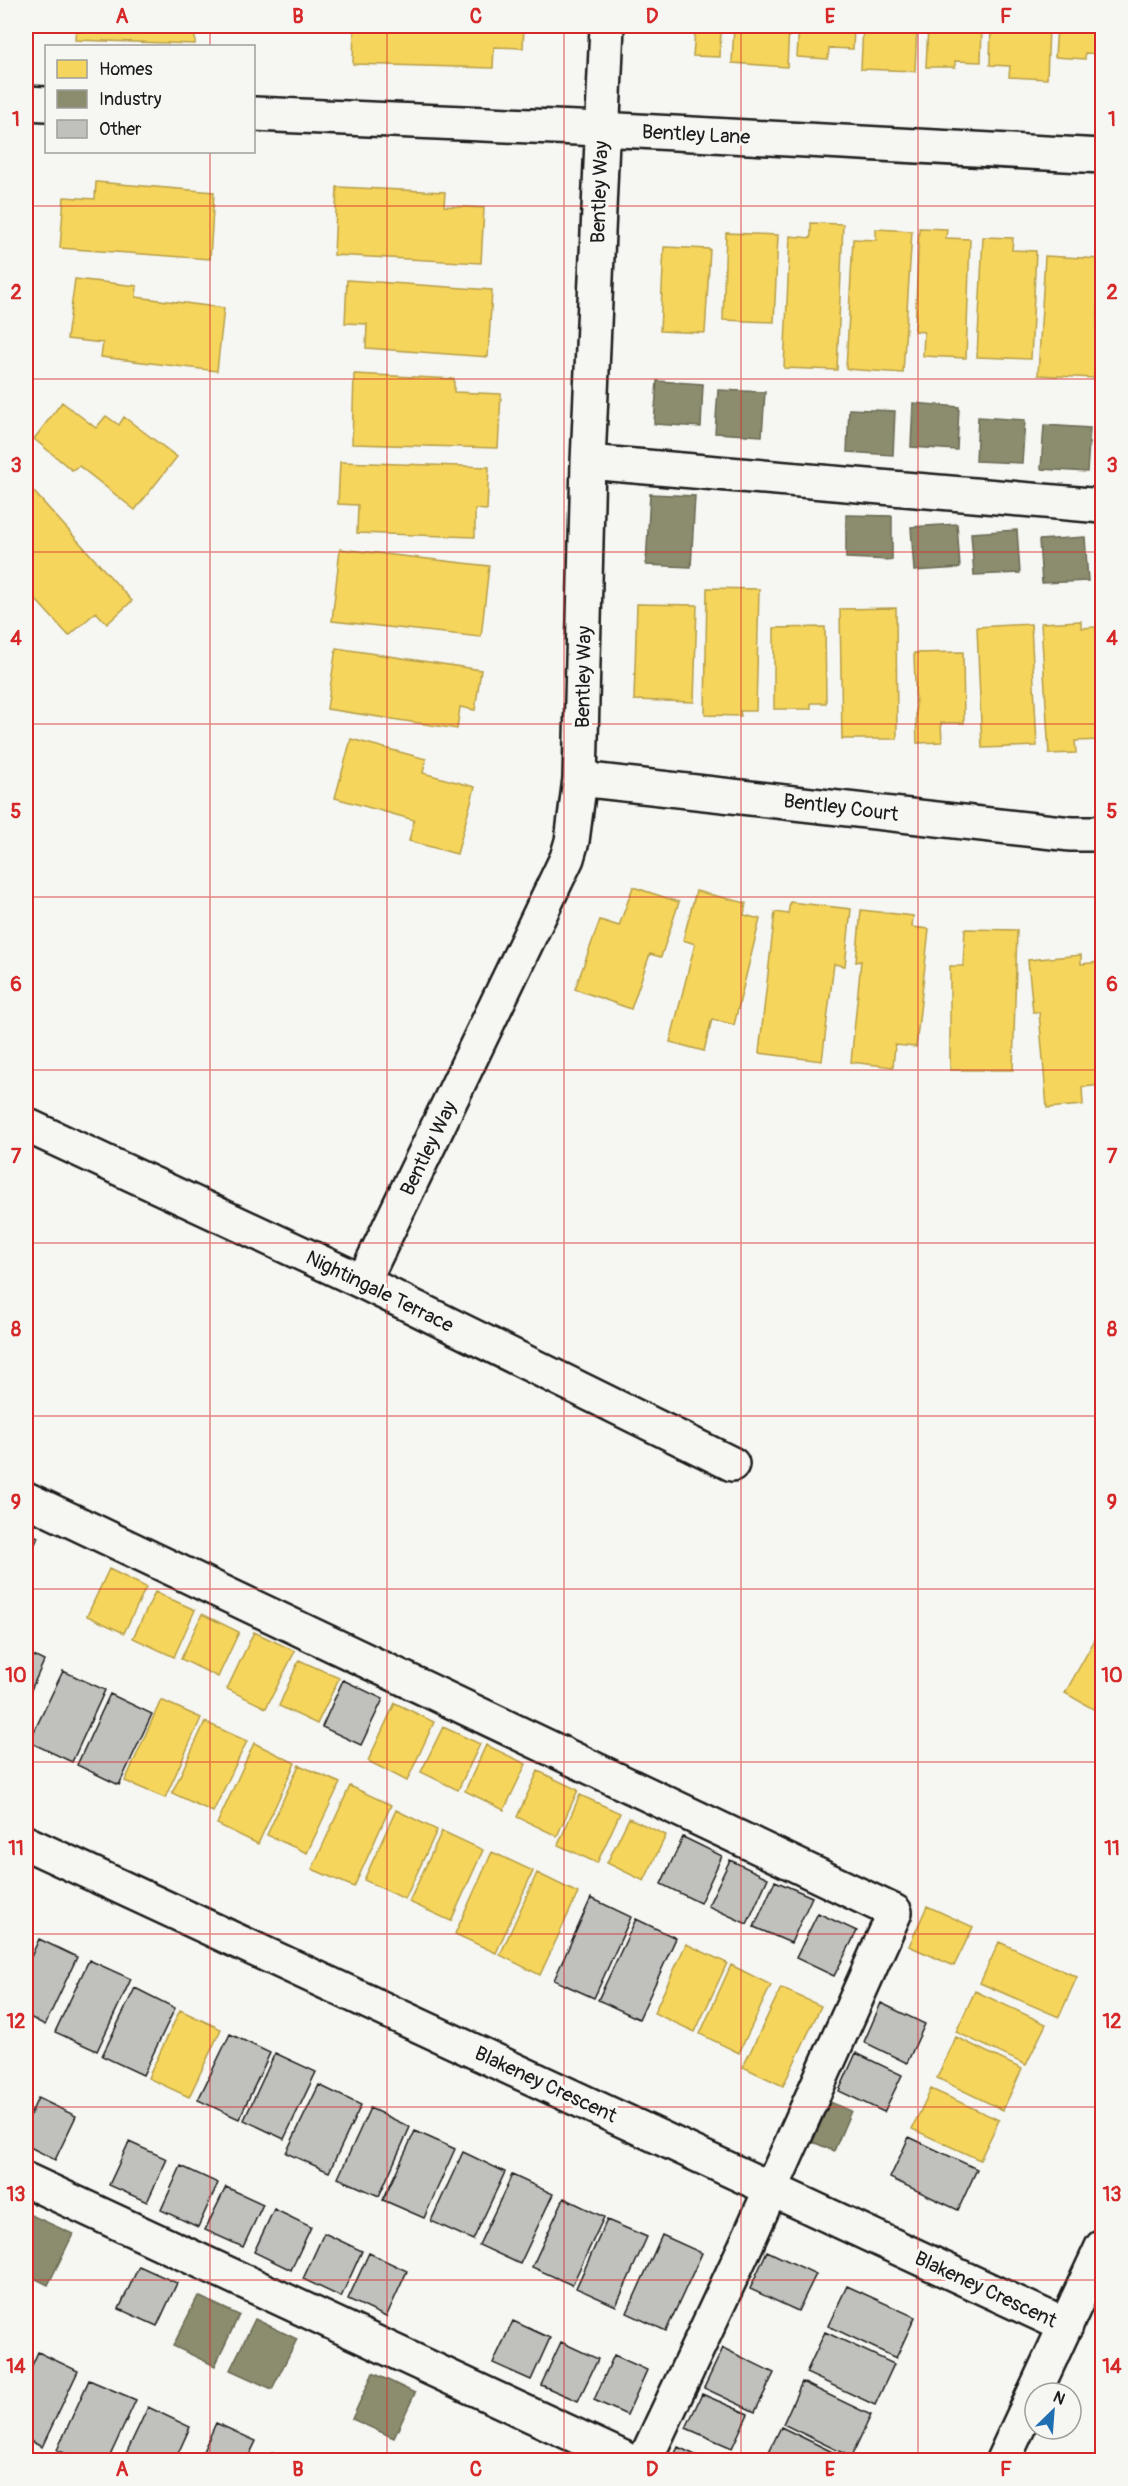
<svg xmlns="http://www.w3.org/2000/svg" width="1128" height="2486" viewBox="0 0 1128 2486" font-family="Pangolin,sans-serif">
  <rect width="100%" height="100%" fill="#f6f6f2"/>
  <filter id="ink" filterUnits="userSpaceOnUse"><feTurbulence type="fractalNoise" baseFrequency=".0167" numOctaves="2"/><feDisplacementMap in="SourceGraphic" scale="12" xChannelSelector="R" yChannelSelector="G"/><feConvolveMatrix kernelMatrix="1 2 1 2 8 2 1 2 1" color-interpolation-filters="sRGB"/></filter>
  <g filter="url(#ink)">
    <!-- homes -->
    <path fill="#f6d55c" stroke="#b59e49" stroke-width="1.5" d="M76,26H218H195V44L75,40Z
      M354,26H524L523,48L494,47L493,68L353,64Z
      M668,26H721L720,57L693,56L695,31L668,29Z
      M734,26H789L787,67L732,63Z
      M799,26H854L853,49L829,48L828,59L797,57Z
      M863,26H917L915,71L861,69Z
      M928,26H982L981,62L955,61V67H926Z
      M991,26H1049L1047,79L1009,77L1010,66L990,65Z
      M1057,26H1102V54L1085,53V59L1055,57Z
      M96,182L214,192L210,259L60,248L64,197L95,199Z
      M337,187L445,192L444,206L484,208L481,263L334,255Z
      M811,223L843,224L837,370L784,368L790,236L811,238Z
      M919,228L947,229L946,238L970,239L966,358L923,356L924,332L915,331Z
      M876,229L912,231L903,373L846,369L853,239L876,240Z
      M726,233L778,235L774,322L723,320Z
      M983,237L1013,238L1012,250L1036,251L1031,359L977,357Z
      M664,247L710,249L705,333L660,331Z
      M1045,256L1101,259L1094,378L1038,375Z
      M75,279L137,286L136,297L224,308L217,371L101,357L103,343L67,339Z
      M347,280L492,290L488,357L366,348L367,324L345,323Z
      M354,374L454,379V392L501,394L498,448L352,444Z
      M62,402L96,428L106,416L119,425L124,417L177,457L135,510L79,466L72,470L34,439Z
      M340,462L489,467L487,510L475,509V537L357,533L358,505L338,504Z
      M26,483L132,601L107,624L96,612L69,636L26,589Z
      M340,549L489,566L481,637L332,621Z
      M707,588L759,589L756,711H740L741,716L705,715Z
      M637,604L697,605L694,702L634,700Z
      M896,608L897,739H842L840,609Z
      M1081,621V628L1096,627L1102,740L1075,741L1076,753L1049,754L1041,623Z
      M1031,624L1037,746L982,748L977,627Z
      M825,627L826,703H811V709H774V628Z
      M336,648L481,670L475,710L460,707L457,729L327,709Z
      M963,652L964,723H941L942,742L917,743L914,653Z
      M351,739L426,759L423,773L475,787L457,854L409,841L414,820L335,798Z
      M633,887L679,902L661,957L650,954L631,1009L575,989L600,920L619,926Z
      M696,891L746,903L744,915L760,919L734,1025L712,1019L704,1051L670,1042L695,944L683,940Z
      M790,902L851,909L845,966L834,964L822,1061L759,1053L775,912L788,914Z
      M861,910L913,916L912,927L929,929L916,1047L895,1045L893,1067L851,1062L861,961L856,962Z
      M965,929L1017,930L1013,1070H950V966H963Z
      M1081,955V964L1100,962L1102,1085L1082,1087L1083,1105L1047,1108L1039,1012H1033L1028,960Z
      M109,1569L146,1587L124,1633L87,1616Z
      M155,1592L195,1610L174,1657L133,1638Z
      M202,1614L239,1632L218,1677L181,1659Z
      M1102,1627V1714L1065,1693Z
      M254,1632L295,1651L266,1708L227,1689Z
      M299,1660L339,1678L317,1724L279,1706Z
      M161,1700L201,1718L165,1798L125,1781Z
      M395,1703L434,1722L407,1781L368,1761Z
      M205,1722L247,1741L213,1812L172,1793Z
      M443,1727L480,1744L458,1790L421,1772Z
      M254,1743L295,1763L258,1844L217,1824Z
      M486,1745L526,1764L504,1810L465,1791Z
      M299,1765L340,1783L307,1853L267,1835Z
      M538,1771L578,1790L557,1836L517,1817Z
      M350,1786L391,1805L354,1887L312,1869Z
      M580,1795L620,1813L597,1863L558,1845Z
      M396,1810L437,1830L405,1899L364,1880Z
      M629,1818L666,1835L644,1881L607,1863Z
      M442,1831L483,1850L451,1921L409,1902Z
      M492,1852L533,1871L496,1953L455,1934Z
      M537,1873L578,1893L540,1975L500,1955Z
      M927,1906L973,1927L954,1966L909,1946Z
      M999,1942L1077,1977L1059,2017L980,1983Z
      M686,1944L727,1963L695,2032L654,2013Z
      M731,1965L771,1985L739,2053L700,2034Z
      M781,1988L821,2006L783,2086L743,2067Z
      M975,1991L1046,2024L1026,2065L956,2032Z
      M180,2010L221,2029L189,2097L148,2078Z
      M956,2037L1022,2069L1003,2110L937,2078Z
      M931,2089L999,2120L980,2160L912,2129Z"/>
    <!-- industry -->
    <path fill="#8c8c6e" stroke="#6a6a55" stroke-width="1.5" d="M657,381L703,384L701,427L654,424Z
      M718,390L765,392L762,436L715,433Z
      M913,403L959,407L957,450L911,447Z
      M849,409L895,411L893,455L847,452Z
      M978,417L1025,420L1022,463L976,461Z
      M1044,425L1090,428L1087,472L1041,469Z
      M650,494L695,496L691,567L646,565Z
      M846,515L892,516V560L846,558Z
      M957,524L960,568L914,571L911,527Z
      M1017,530L1020,573L974,575L971,533Z
      M1085,537L1088,581L1042,583L1039,540Z
      M830,2102L851,2111L834,2151L813,2142Z
      M31,2215L73,2234L48,2285L26,2274V2226Z
      M198,2296L239,2315L215,2366L173,2346Z
      M255,2319L297,2339L272,2389L230,2370Z
      M373,2373L415,2393L394,2438L352,2419Z"/>
    <!-- building -->
    <path fill="#c0c0bd" stroke="#1c1c1c" stroke-width="1.5" d="M26,1531L38,1537L26,1565Z
      M26,1652L44,1661L26,1701Z
      M63,1671L105,1690L72,1762L29,1742Z
      M343,1680L383,1699L361,1745L322,1727Z
      M110,1694L152,1714L119,1785L77,1765Z
      M683,1837L722,1856L700,1903L661,1884Z
      M730,1860L768,1878L747,1924L708,1906Z
      M775,1881L812,1897L791,1943L754,1927Z
      M591,1898L631,1917L594,1998L554,1980Z
      M818,1913L857,1931L834,1976L796,1958Z
      M636,1919L676,1938L639,2019L598,2000Z
      M39,1939L77,1957L45,2025L26,2015V1968Z
      M89,1960L131,1979L97,2051L55,2032Z
      M135,1988L175,2008L143,2075L102,2056Z
      M881,2003L925,2024L907,2063L864,2042Z
      M230,2034L270,2053L239,2119L198,2100Z
      M275,2053L316,2072L284,2139L244,2120Z
      M856,2053L902,2075L884,2112L839,2091Z
      M319,2085L361,2105L329,2172L286,2153Z
      M38,2098L76,2116L55,2160L26,2145V2124Z
      M370,2108L410,2127L379,2196L338,2178Z
      M415,2131L455,2149L424,2218L383,2200Z
      M909,2137L977,2169L958,2210L890,2178Z
      M129,2142L167,2159L147,2202L109,2185Z
      M463,2152L505,2172L473,2240L431,2221Z
      M181,2166L218,2183L198,2227L161,2210Z
      M512,2175L553,2194L520,2264L479,2245Z
      M226,2187L263,2204L243,2247L205,2230Z
      M564,2198L604,2217L572,2285L532,2267Z
      M274,2209L311,2227L291,2270L254,2252Z
      M607,2220L647,2237L616,2306L576,2288Z
      M324,2233L362,2251L341,2297L303,2279Z
      M662,2235L702,2253L666,2331L627,2313Z
      M767,2251L816,2274L798,2311L750,2289Z
      M369,2253L407,2271L386,2317L348,2299Z
      M139,2266L177,2283L157,2326L119,2309Z
      M847,2286L915,2317L896,2358L828,2326Z
      M513,2321L550,2338L531,2380L493,2363Z
      M825,2332L894,2364L875,2405L806,2373Z
      M561,2342L598,2359L578,2401L541,2385Z
      M723,2348L774,2373L755,2412L704,2388Z
      M38,2352L78,2371L42,2447L26,2439V2379Z
      M614,2355L647,2370L627,2415L594,2400Z
      M89,2380L136,2400L108,2460H81L57,2450Z
      M802,2382L871,2415L851,2457L783,2424Z
      M702,2394L748,2414L732,2448L686,2428Z
      M148,2407L190,2427L175,2460H123Z
      M216,2423L256,2441L247,2460H199Z
      M781,2427L849,2460H765Z
      M678,2447L706,2460H672Z
      M272,2453L288,2460H268Z"/>
    <g fill="none" stroke-linecap="round" stroke-linejoin="round">
      <defs>
        <path id="minor" d="M26,103L46,104
          M254,114L601,129L1102,156
          M588,462L1102,506
          M580,779L1071,834H1094L1102,831
          M26,1125L363,1282L732,1464
          M363,1282L567,858L572,841L580,779L588,462L607,26
          M26,1499L895,1912L746,2245L645,2460
          M26,1843L1066,2326
          M26,2180L628,2460
          M1003,2460L1102,2247"/>
      </defs>
      <!-- minor casing -->
      <use href="#minor" stroke="#1c1c1c" stroke-width="38"/>
      <!-- minor -->
      <use href="#minor" stroke="#f6f6f2" stroke-width="33"/>
    </g>
  </g>
  <!-- grid -->
  <path fill="none" stroke="#d62828" stroke-width="1.5" stroke-opacity="0.55" d="M210,26V46M387,26V2460M564,26V2460M741,26V2460M918,26V2460M210,152V2460M26,206H1102M26,379H1102M26,552H1102M26,724H1102M26,897H1102M26,1070H1102M26,1243H1102M26,1416H1102M26,1589H1102M26,1762H1102M26,1934H1102M26,2107H1102M26,2280H1102"/>
  <g text-anchor="middle" stroke-width="6" stroke-linejoin="round" paint-order="stroke">
    <!-- street labels -->
    <g font-size="20" fill="#1c1c1c" stroke="#f6f6f2">
      <text transform="translate(696 134) rotate(3)" y="7">Bentley Lane</text>
      <text transform="translate(599 192) rotate(-88)" y="7">Bentley Way</text>
      <text transform="translate(583 677) rotate(-89)" y="7">Bentley Way</text>
      <text transform="translate(841 807) rotate(7)" y="7">Bentley Court</text>
      <text transform="translate(428 1148) rotate(-64)" y="7">Bentley Way</text>
      <text transform="translate(380 1291) rotate(26)" y="7">Nightingale Terrace</text>
      <text transform="translate(546 2084) rotate(25)" y="7">Blakeney Crescent</text>
      <text transform="translate(986 2289) rotate(25)" y="7">Blakeney Crescent</text>
    </g>
  </g>
  <!-- margin -->
  <rect width="1128" height="2486" fill="none" stroke="#f6f6f2" stroke-width="66"/>
  <!-- legend -->
  <rect x="45" y="45" width="210" height="108" fill="#f6f6f2" stroke="#9f9f9c" stroke-width="1.5"/>
  <rect x="57" y="60" width="30" height="18" fill="#f6d55c" stroke="#9f9f9c" stroke-width="1.5"/>
  <text x="99" y="75" font-size="18" fill="#1c1c1c">Homes</text>
  <rect x="57" y="90" width="30" height="18" fill="#8c8c6e" stroke="#9f9f9c" stroke-width="1.5"/>
  <text x="99" y="105" font-size="18" fill="#1c1c1c">Industry</text>
  <rect x="57" y="120" width="30" height="18" fill="#c0c0bd" stroke="#9f9f9c" stroke-width="1.5"/>
  <text x="99" y="135" font-size="18" fill="#1c1c1c">Other</text>
  <!-- north arrow -->
  <g transform="translate(1053 2411) rotate(25)"><circle r="28" fill="#f6f6f2" stroke="#9f9f9c" stroke-width="1.5"/>
  <path d="M0-4.5L10 22L0 15L-10 22Z" fill="#1f6fb2"/>
  <text y="-9" font-size="16" font-weight="bold" text-anchor="middle" fill="#1c1c1c">N</text>
  </g>
  <rect x="33" y="33" width="1062" height="2420" fill="none" stroke="#d62828" stroke-width="2"/>
  <g font-size="20" text-anchor="middle" font-weight="bold" fill="#d62828">
    <text x="122" y="23">A</text>
    <text x="298" y="23">B</text>
    <text x="476" y="23">C</text>
    <text x="652" y="23">D</text>
    <text x="830" y="23">E</text>
    <text x="1006" y="23">F</text>
    <text x="16" y="126">1</text>
    <text x="1112" y="126">1</text>
    <text x="16" y="299">2</text>
    <text x="1112" y="299">2</text>
    <text x="16" y="472">3</text>
    <text x="1112" y="472">3</text>
    <text x="16" y="645">4</text>
    <text x="1112" y="645">4</text>
    <text x="16" y="818">5</text>
    <text x="1112" y="818">5</text>
    <text x="16" y="991">6</text>
    <text x="1112" y="991">6</text>
    <text x="16" y="1163">7</text>
    <text x="1112" y="1163">7</text>
    <text x="16" y="1336">8</text>
    <text x="1112" y="1336">8</text>
    <text x="16" y="1509">9</text>
    <text x="1112" y="1509">9</text>
    <text x="16" y="1682">10</text>
    <text x="1112" y="1682">10</text>
    <text x="16" y="1855">11</text>
    <text x="1112" y="1855">11</text>
    <text x="16" y="2028">12</text>
    <text x="1112" y="2028">12</text>
    <text x="16" y="2201">13</text>
    <text x="1112" y="2201">13</text>
    <text x="16" y="2373">14</text>
    <text x="1112" y="2373">14</text>
    <text x="122" y="2476">A</text>
    <text x="298" y="2476">B</text>
    <text x="476" y="2476">C</text>
    <text x="652" y="2476">D</text>
    <text x="830" y="2476">E</text>
    <text x="1006" y="2476">F</text>
  </g>
</svg>
